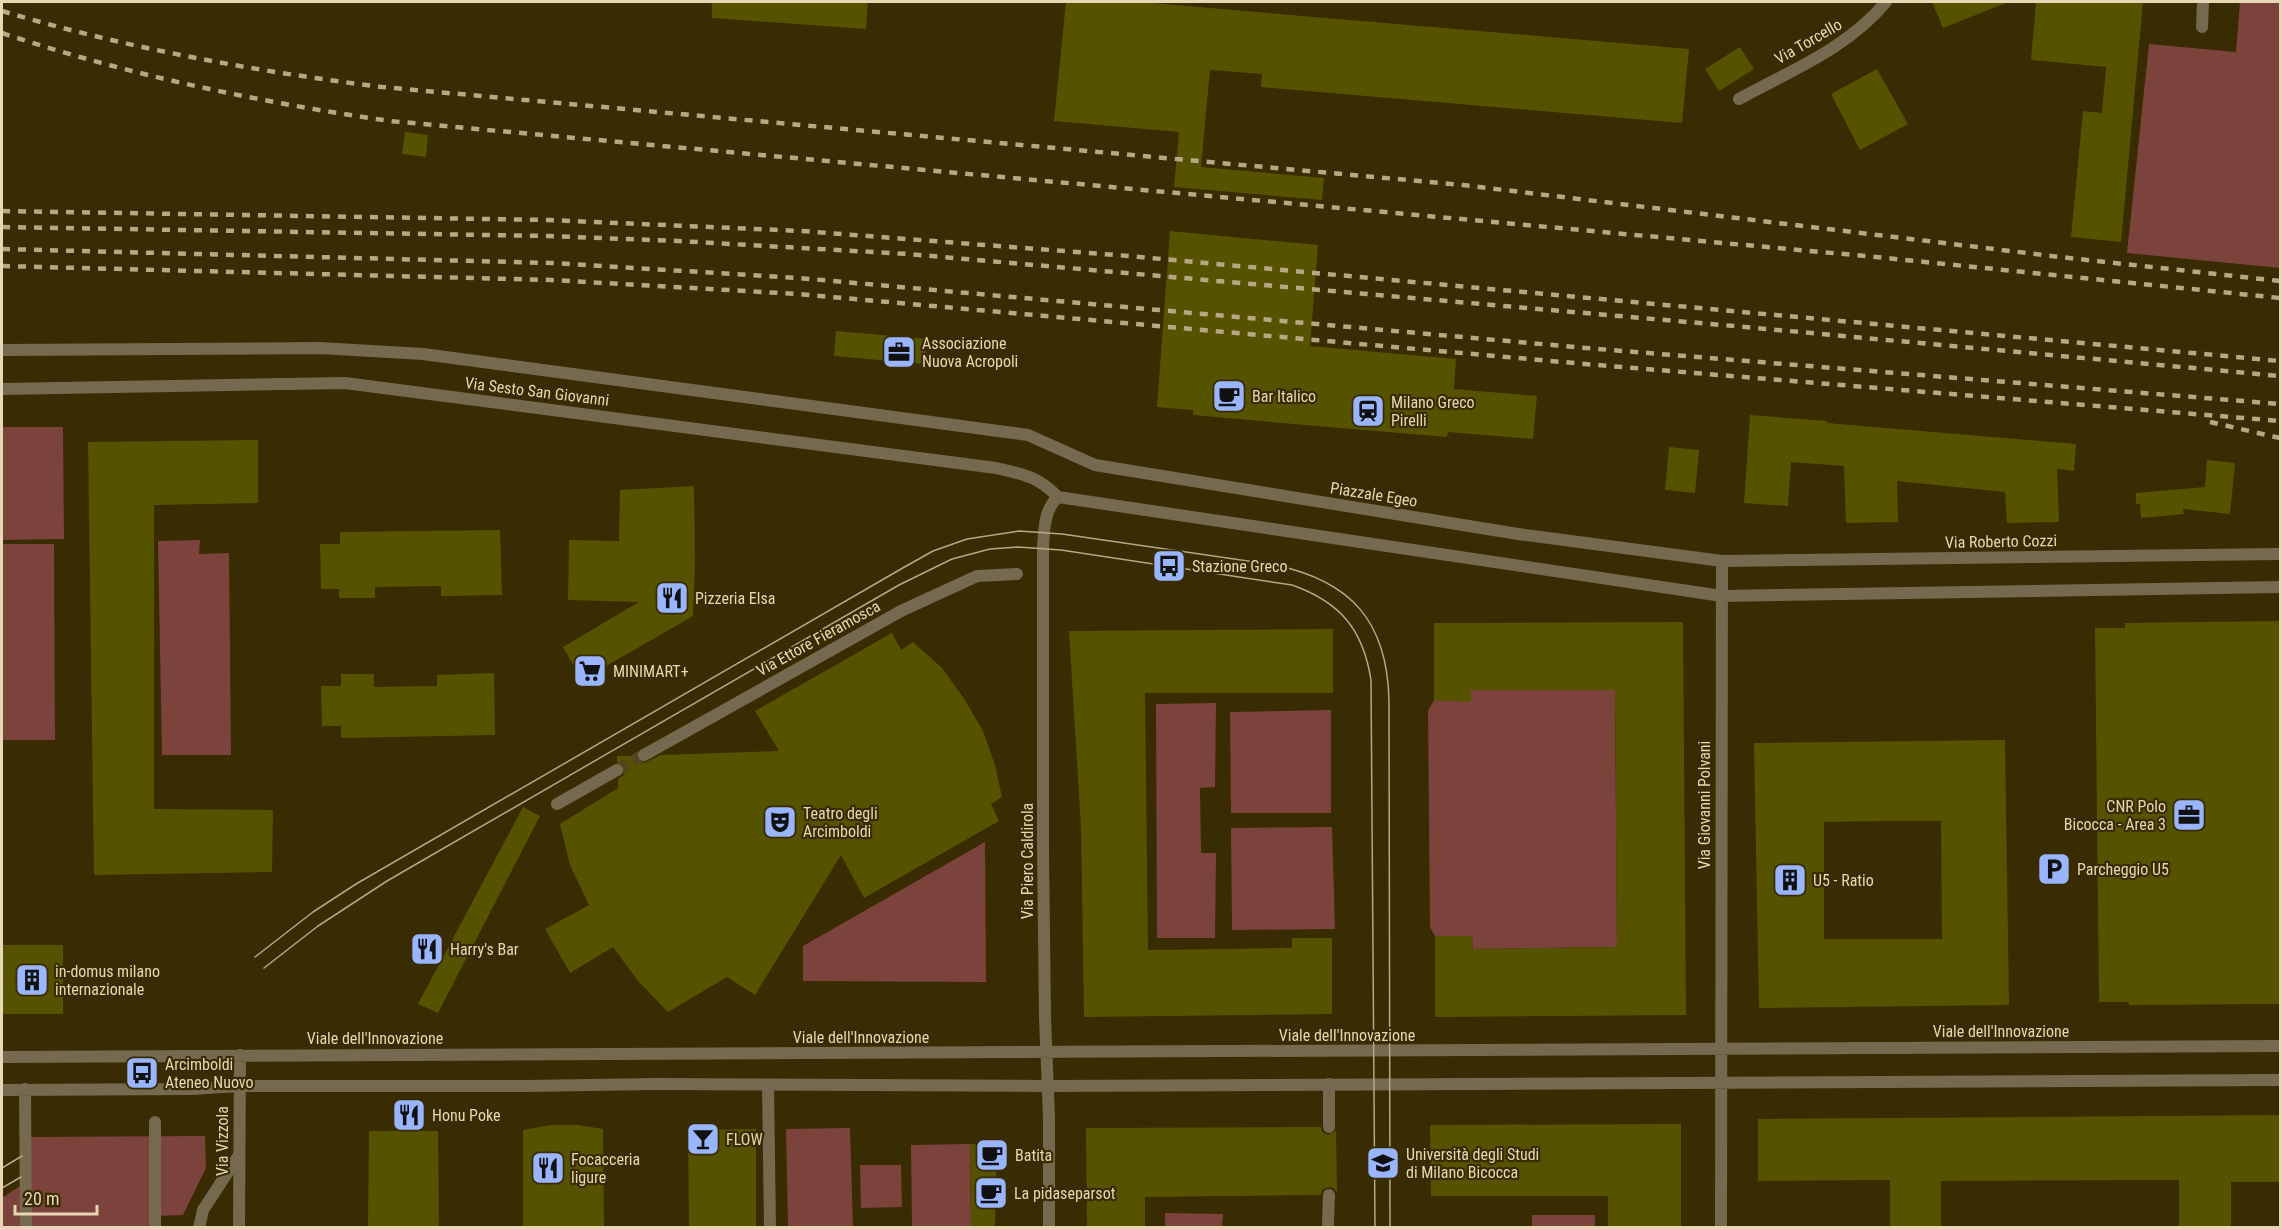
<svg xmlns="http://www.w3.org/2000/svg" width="2282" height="1229" viewBox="0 0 2282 1229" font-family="'Roboto Condensed',sans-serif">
  <rect width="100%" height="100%" fill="#392b02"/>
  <!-- green -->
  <path fill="#7b433c" d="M2240,2H2280V268L2127,253L2149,44L2236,52Z
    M2,427H63L64,539L2,540Z
    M200,540L199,554L229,553L231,755H162L158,541Z
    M2,544H54L55,740H2Z
    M1471,690H1615L1617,947L1473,949L1472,937L1435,936L1430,927L1428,711L1434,700L1471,701Z
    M1216,703L1215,787L1200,788L1201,853H1216L1215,938H1157L1156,704Z
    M1331,710V813H1231L1230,712Z
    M1332,827L1335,929L1232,930L1231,828Z
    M985,842L986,982L803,981V946Z
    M850,1128L853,1227H788L786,1129Z
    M205,1136L206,1168L183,1215L155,1216V1227L2,1228V1198L26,1182V1137Z
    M970,1144L971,1227H912L911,1145Z
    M860,1165H901L902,1207L861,1208Z
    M1165,1213L1223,1214L1222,1227H1165Z
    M1532,1215H1595V1227H1532Z"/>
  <!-- building -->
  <path fill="#565300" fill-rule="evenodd" d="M712,2H868L866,29L712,18Z
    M1066,2H1140L1689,49L1682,123L1261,87L1262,74L1210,70L1201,167L1324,178L1322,200L1174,187L1179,132L1054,121Z
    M1932,2H2006V3L1943,28Z
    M2036,2H2143L2121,242L2071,237L2083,111L2102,113L2106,67L2031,60Z
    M1740,47L1754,69L1719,91L1705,69Z
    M1877,69L1908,124L1860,150L1831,94Z
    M405,132L428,135L426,157L402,154Z
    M1170,231L1318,245L1310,346L1456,359L1454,389L1537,396L1533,439L1448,432L1447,437L1282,423L1193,415V410L1157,407Z
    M836,331L927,339L924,364L834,356Z
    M1750,415L1827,421V423L2076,444L2074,471L2057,469L2059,522L2007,523L2005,492L1897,481L1898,522L1846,523L1844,466L1791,462L1788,506L1744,503Z
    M258,440V503L154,505V809L273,810L272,872L94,875L88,442Z
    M1669,447L1699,450L1695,493L1665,490Z
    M2207,460L2235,463L2230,514L2183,509L2184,514L2141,518L2140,504H2136V493L2205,487Z
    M694,486L695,561L693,616L582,680L563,647L639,602L568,600L569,540L619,541L620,490Z
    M500,530L502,595L441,596V586L375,587V598H339V589H321L320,544H340V532Z
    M2280,621V1004L2129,1005V1002H2099L2095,628H2125V623Z
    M1683,622L1686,1015L1435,1017V936H1472L1473,949L1617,947L1615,690H1471V702L1434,700V623Z
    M1333,629V693H1145L1148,950L1292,948V938H1332V1014L1084,1017L1081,827L1069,631Z
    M892,633L901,650L913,642L942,668L965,700L983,731L995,765L1002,797L991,804L999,821L864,898L841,855L755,995L727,977L668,1012L638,981L613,947L570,973L545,929L589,905L570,865L560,824L618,788V779L624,775L625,769L622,763L617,762V756H636L639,762L644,763L661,755L779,751L755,711Z
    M494,673L495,735L341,738V726H322L321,686H341V674H374V687L437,686V675Z
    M2005,740L2009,1005L1759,1008L1754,743ZM1885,821H1941L1942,939H1824V822Z
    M523,807L540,816L438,1013L418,1004Z
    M2,945H63V1014H2Z
    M2280,1115V1182H2231V1227H2179V1180L1941,1181V1227H1890V1180L1758,1181V1119Z
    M1681,1124V1227H1608V1196H1431L1430,1125Z
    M551,1125H578L603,1129L604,1227H523V1130Z
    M1321,1127L1322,1132L1328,1135L1336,1131L1337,1194L1334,1188L1329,1187L1322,1190L1321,1195L1145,1197V1227H1087L1086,1128Z
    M756,1129V1227H689L688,1130Z
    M369,1131H438L439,1227H368Z
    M997,1143L995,1227H971L970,1144Z"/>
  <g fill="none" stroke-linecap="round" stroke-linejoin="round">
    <!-- street-tunnel -->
    <path stroke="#53451d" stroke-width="12" stroke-dasharray="12 6" stroke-linecap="butt" d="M617,770L644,755"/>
    <!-- lane -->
    <path stroke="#756a4f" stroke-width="12" d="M2202,27L2203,2
      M1739,99C1790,71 1848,48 1886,2
      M768,1085L770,1228
      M1329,1127V1084
      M1328,1224L1329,1195
      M199,1228L203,1210L239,1155"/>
    <!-- street -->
    <path stroke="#756a4f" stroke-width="12" d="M2,350L320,348L423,354L1028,435L1095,465L1518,534L1722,561L2280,554
      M2,389L345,383L996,468C1023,474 1037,476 1058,497
      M1058,497L1722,596L2280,587
      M644,755L901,611L977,576L1017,574
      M557,804L617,770
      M2,1057L2280,1046
      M25,1089L26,1228
      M2,1090L191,1089L239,1086H525L655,1084L1047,1086L2280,1080
      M155,1122V1228
      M239,1228L240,1055
      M1049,1228V1118L1045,1018L1043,848V548C1044,531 1044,509 1058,497
      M1721,1228L1722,561"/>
    <!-- tram -->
    <path stroke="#b7a883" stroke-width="1.5" d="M255,957L313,912L356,884L901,569L933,551L967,539L1019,531L1062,534L1275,565C1351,581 1387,621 1389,700L1390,1228
      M264,968L318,926L387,881L899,585L952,559L990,549L1018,547L1061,550L1292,585C1340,602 1363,629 1371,680L1375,1228
      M2,1168L22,1156
      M2,1188L21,1177"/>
    <!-- rail -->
    <path stroke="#b7a883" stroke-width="4.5" stroke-dasharray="8 8" stroke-linecap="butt" d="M2,11C126,48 253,71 382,87L1463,185L2060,257L2280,281
      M2,33C128,75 258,102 390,121L1876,257L2280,298
      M2,211L548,220L802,231L1129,256L2280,361
      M2,227L548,236L678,241L908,254L1745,327L2280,376
      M2,249L552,263L799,278L1586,348L2280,404
      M2,266L551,280L798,294L1585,364L2280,421
      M2210,422L2280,438"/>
  </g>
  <!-- icons -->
  <defs>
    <symbol id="office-square" viewBox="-11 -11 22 22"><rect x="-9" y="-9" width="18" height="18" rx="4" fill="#99b5fd" stroke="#392b02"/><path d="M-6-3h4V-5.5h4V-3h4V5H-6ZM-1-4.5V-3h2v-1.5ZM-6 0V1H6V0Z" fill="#111"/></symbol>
    <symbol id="cafe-square" viewBox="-11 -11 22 22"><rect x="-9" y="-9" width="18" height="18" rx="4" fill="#99b5fd" stroke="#392b02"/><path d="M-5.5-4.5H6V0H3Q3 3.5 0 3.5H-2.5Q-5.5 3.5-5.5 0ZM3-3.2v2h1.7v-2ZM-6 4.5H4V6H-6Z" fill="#111"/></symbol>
    <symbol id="station-square" viewBox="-11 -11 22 22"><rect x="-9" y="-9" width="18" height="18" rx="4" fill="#99b5fd" stroke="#392b02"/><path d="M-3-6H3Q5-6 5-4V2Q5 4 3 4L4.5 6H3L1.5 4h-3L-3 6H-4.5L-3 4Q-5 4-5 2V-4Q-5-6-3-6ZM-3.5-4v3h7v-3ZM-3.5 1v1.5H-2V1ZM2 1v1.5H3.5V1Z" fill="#111"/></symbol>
    <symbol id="bus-square" viewBox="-11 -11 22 22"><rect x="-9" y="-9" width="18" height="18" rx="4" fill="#99b5fd" stroke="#392b02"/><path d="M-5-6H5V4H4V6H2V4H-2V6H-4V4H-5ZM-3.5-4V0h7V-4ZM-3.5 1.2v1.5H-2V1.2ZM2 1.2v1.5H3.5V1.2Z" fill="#111"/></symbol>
    <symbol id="restaurant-square" viewBox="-11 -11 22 22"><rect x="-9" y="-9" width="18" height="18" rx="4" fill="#99b5fd" stroke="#392b02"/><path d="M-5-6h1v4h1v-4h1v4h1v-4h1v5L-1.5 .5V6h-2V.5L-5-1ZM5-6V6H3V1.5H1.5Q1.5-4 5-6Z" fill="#111"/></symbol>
    <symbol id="supermarket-square" viewBox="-11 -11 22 22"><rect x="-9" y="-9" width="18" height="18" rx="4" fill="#99b5fd" stroke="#392b02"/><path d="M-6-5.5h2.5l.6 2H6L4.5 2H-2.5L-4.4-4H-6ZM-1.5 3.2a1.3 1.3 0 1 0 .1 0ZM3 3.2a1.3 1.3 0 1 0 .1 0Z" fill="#111"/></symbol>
    <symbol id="theatre-square" viewBox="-11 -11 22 22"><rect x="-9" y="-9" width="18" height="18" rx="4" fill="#99b5fd" stroke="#392b02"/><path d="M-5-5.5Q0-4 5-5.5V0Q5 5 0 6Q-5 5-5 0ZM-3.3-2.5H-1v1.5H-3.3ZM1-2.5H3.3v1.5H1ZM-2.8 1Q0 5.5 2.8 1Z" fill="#111"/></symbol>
    <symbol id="parking-square" viewBox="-11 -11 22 22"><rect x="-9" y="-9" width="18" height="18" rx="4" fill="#99b5fd" stroke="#392b02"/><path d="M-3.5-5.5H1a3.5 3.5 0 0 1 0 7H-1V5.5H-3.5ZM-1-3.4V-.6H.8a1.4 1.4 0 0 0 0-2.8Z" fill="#111"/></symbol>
    <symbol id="building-square" viewBox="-11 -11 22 22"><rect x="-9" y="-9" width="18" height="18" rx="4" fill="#99b5fd" stroke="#392b02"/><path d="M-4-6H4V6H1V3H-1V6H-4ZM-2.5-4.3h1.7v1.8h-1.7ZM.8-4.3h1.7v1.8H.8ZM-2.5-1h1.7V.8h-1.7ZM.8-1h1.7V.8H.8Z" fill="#111"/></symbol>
    <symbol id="bar-square" viewBox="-11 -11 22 22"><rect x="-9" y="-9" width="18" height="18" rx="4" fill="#99b5fd" stroke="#392b02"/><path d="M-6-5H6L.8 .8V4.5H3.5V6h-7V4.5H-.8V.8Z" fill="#111"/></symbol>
    <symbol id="university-square" viewBox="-11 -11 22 22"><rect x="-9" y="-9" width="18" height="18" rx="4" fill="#99b5fd" stroke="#392b02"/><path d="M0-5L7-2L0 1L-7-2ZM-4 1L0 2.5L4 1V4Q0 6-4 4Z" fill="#111"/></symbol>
  </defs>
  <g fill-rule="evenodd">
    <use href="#office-square" x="880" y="333" width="38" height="38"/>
    <use href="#cafe-square" x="1210" y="377" width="38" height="38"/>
    <use href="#station-square" x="1349" y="392" width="38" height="38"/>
    <use href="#bus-square" x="1150" y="547" width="38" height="38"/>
    <use href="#restaurant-square" x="653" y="579" width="38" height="38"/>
    <use href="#supermarket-square" x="571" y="652" width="38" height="38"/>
    <use href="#office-square" x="2170" y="796" width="38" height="38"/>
    <use href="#theatre-square" x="761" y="803" width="38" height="38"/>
    <use href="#parking-square" x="2035" y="850" width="38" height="38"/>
    <use href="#building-square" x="1771" y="861" width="38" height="38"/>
    <use href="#restaurant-square" x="408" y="930" width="38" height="38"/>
    <use href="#building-square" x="13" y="961" width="38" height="38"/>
    <use href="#bus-square" x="123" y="1054" width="38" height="38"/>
    <use href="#restaurant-square" x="390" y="1096" width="38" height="38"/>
    <use href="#bar-square" x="684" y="1120" width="38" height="38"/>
    <use href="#cafe-square" x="973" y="1136" width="38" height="38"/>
    <use href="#university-square" x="1364" y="1144" width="38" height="38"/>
    <use href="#restaurant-square" x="529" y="1149" width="38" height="38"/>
    <use href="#cafe-square" x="972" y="1174" width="38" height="38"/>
  </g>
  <g text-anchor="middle" stroke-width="4.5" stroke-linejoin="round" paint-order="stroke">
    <!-- street labels -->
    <g font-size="16" fill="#e7d7b4" stroke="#392b02">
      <text transform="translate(1808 41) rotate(-30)" y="6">Via Torcello</text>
      <text transform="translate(537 391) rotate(7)" y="6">Via Sesto San Giovanni</text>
      <text transform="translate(1374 494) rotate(9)" y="6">Piazzale Egeo</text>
      <text transform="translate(2001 541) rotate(-1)" y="6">Via Roberto Cozzi</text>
      <text transform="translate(818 638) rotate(-29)" y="6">Via Ettore Fieramosca</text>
      <text transform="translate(1704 805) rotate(-90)" y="6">Via Giovanni Polvani</text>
      <text transform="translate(1027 861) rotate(-90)" y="6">Via Piero Caldirola</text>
      <text x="2001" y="1037">Viale dell'Innovazione</text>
      <text x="1347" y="1041">Viale dell'Innovazione</text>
      <text x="861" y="1043">Viale dell'Innovazione</text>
      <text x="375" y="1044">Viale dell'Innovazione</text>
      <text transform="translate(222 1141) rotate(-90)" y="6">Via Vizzola</text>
    </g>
    <!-- poi labels -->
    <g font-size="16" fill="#e7d7b4" stroke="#392b02" text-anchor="start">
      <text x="922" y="349">Associazione<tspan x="922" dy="18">Nuova Acropoli</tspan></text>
      <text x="1252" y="402">Bar Italico</text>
      <text x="1391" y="408">Milano Greco<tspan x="1391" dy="18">Pirelli</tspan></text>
      <text x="1192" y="572">Stazione Greco</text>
      <text x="695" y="604">Pizzeria Elsa</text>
      <text x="613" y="677">MINIMART+</text>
      <text x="2166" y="812" text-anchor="end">CNR Polo<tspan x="2166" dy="18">Bicocca - Area 3</tspan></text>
      <text x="803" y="819">Teatro degli<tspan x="803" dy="18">Arcimboldi</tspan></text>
      <text x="2077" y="875">Parcheggio U5</text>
      <text x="1813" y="886">U5 - Ratio</text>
      <text x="450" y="955">Harry's Bar</text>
      <text x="55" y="977">in-domus milano<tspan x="55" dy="18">internazionale</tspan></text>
      <text x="165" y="1070">Arcimboldi<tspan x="165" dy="18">Ateneo Nuovo</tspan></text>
      <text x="432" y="1121">Honu Poke</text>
      <text x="726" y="1145">FLOW</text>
      <text x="1406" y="1160">Università degli Studi<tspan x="1406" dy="18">di Milano Bicocca</tspan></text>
      <text x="1015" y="1161">Batita</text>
      <text x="571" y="1165">Focacceria<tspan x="571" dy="18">ligure</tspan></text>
      <text x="1014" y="1199">La pidaseparsot</text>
    </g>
  </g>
  <!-- border -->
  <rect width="2282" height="1229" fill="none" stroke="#e7d7b4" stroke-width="6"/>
  <!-- scale -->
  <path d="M15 1205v9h82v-9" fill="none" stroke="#e7d7b4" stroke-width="3"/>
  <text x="24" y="1205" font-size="18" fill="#e7d7b4" stroke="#392b02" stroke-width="4.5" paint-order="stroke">20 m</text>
</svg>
